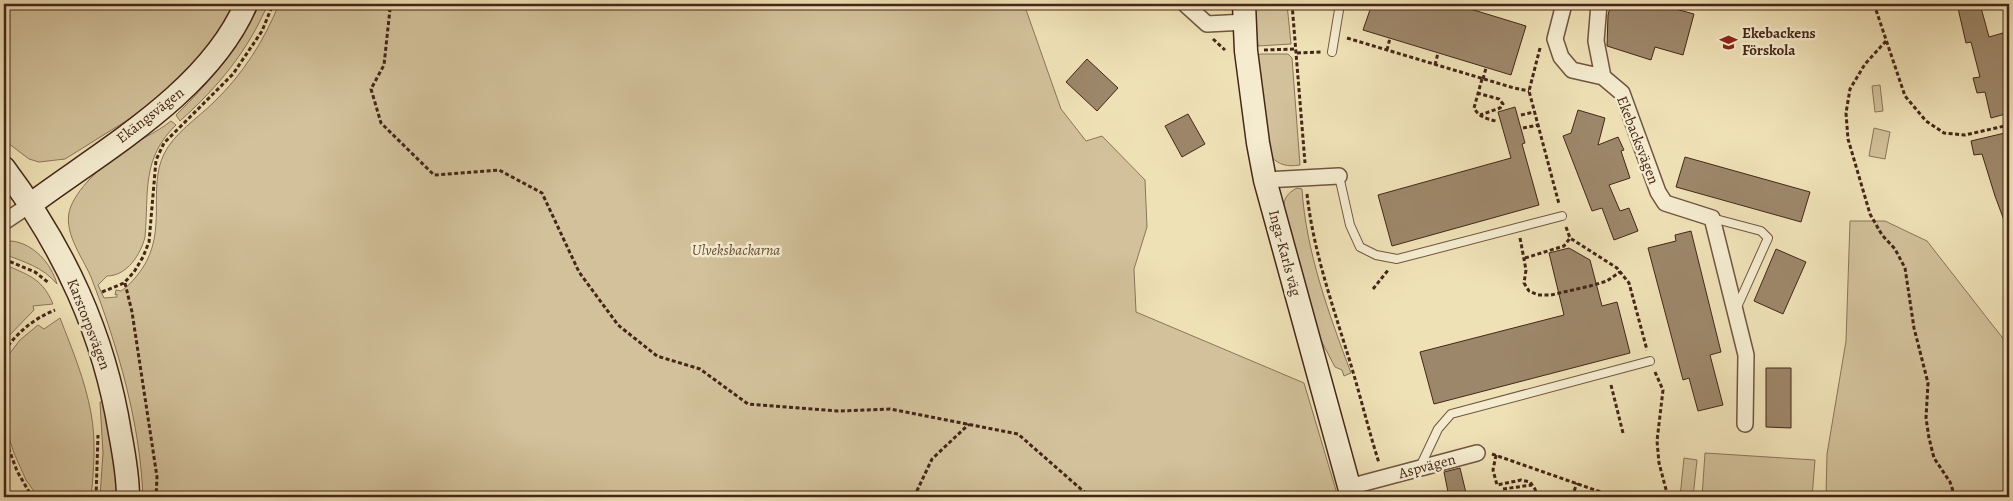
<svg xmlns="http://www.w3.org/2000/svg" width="2013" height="501" viewBox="0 0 2013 501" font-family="Alegreya,serif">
  <rect width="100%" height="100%" fill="#efe1b6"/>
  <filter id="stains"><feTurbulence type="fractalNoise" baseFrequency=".004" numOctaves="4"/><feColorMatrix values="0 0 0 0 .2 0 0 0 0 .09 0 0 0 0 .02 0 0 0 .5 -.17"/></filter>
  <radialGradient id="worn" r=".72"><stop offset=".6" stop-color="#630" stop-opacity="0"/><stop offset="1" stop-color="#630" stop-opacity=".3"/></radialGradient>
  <!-- green -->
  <path fill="#d2c19b" stroke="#8c745a" d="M4,4H235L225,24L195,64L160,96L126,121L65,159L39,162L29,159L4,140Z
    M259,4H268C247,52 219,86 180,121L176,115C210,82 239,48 259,4Z
    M279,4H1024L1061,109L1086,141L1102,136L1145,180L1147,227L1134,269L1136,312L1304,383L1338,497H143C140,422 118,347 91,277C82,256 61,230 71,206C80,185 104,164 123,151C138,140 156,133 171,121L176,125C141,159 149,192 145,237C141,254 127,276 107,276L98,285L104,298L117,297V294L115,295L116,290L121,291C130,285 136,277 142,269C168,230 147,189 164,154C174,133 198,118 214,102C243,74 264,41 279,4Z
    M1254,4H1287L1291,44L1258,46Z
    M1260,54H1288L1292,58L1300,165C1287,167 1280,165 1271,157L1258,56Z
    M1880,85L1883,111L1875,112L1872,86Z
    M1874,128L1890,132L1885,159L1869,156Z
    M1297,188L1302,189C1306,252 1329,314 1351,373L1344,376L1342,370L1335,367L1313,325L1283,218C1284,203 1282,196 1297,188Z
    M1850,221H1885L1927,241L2005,341L2009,349V497H1826L1827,454L1846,341Z
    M12,241C34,244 51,263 57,284C43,267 24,262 4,254V242Z
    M4,266H8C31,276 43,280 53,304L33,306L34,310L4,341Z
    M60,318C72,349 85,380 91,413C96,440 94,470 91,497H38L26,480L14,453L4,423V367L10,353L20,340L38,325L44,329Z
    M104,401L115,467L117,497H100L103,453L100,402Z
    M1705,453L1815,460L1812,497H1702Z
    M1684,458L1697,460L1693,497H1680Z"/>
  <!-- building -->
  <path fill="#9d876a" stroke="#452618" d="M1372,4H1454L1526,26L1511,75L1363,30Z
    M1611,4H1657L1694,14L1683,55L1655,47L1651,60L1607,46L1608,15Z
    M1957,4H1980L1989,37L2003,33L2009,55V113L1991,118L1985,92L1977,93L1973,78L1980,77L1971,42L1966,43Z
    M1087,59L1118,88L1097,111L1066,82Z
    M1515,107L1525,143L1522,144L1539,205L1392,246L1378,195L1511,158L1498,112Z
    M1578,110L1605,118L1598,145L1618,137L1624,150L1621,151L1630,178L1609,185L1620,211L1629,208L1638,231L1614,240L1602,208L1592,211L1563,136L1571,133Z
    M1188,114L1205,144L1182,157L1165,126Z
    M2009,132V231H2008L1995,196L1982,154L1974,155L1971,141Z
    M1685,157L1810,192L1801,222L1676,187Z
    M1691,231L1721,352L1710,355L1723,405L1698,411L1689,378L1683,380L1648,248L1676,241L1675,235Z
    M1569,248L1590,260L1602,306L1617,302L1630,353L1434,404L1420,352L1564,315L1549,253Z
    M1776,249L1806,262L1783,314L1754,301Z
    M1766,368H1791V428L1766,427Z
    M1460,468L1467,497H1449L1444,472Z"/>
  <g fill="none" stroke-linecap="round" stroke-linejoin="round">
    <defs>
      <path id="lane" d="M1332,52L1340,4
        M1339,176L1350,225L1360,247L1376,255L1397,259L1562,216
        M1712,218L1761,231L1768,238L1737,307
        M1420,467L1438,429L1451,414L1650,361"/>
      <path id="street" d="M1185,4L1207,24L1246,22
        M1564,4L1555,39L1561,57L1572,70L1603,77L1622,93L1658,192L1665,203L1712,218L1746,355L1745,424
        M1599,4L1596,41L1603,77
        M1265,180L1339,176
        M4,222L31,204
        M1349,487L1477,453"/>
      <path id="secondary" d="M1244,4L1246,51L1258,143L1265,180L1352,497
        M4,168C64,248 104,333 120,433C124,454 128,476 128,497
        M31,204C105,149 209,91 246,4"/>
    </defs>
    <!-- lane casing -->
    <use href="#lane" stroke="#705540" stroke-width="10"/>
    <!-- street casing -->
    <use href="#street" stroke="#705540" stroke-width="18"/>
    <!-- secondary casing -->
    <use href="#secondary" stroke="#452618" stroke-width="25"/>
    <!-- path -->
    <path stroke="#452618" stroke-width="3" stroke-dasharray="4 2.5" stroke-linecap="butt" d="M377,4L390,9L384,65L371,89L381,123L434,175L499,170L542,193L579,272L618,325L657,356L700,369L748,404L838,411L890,409L1018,434L1090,497
      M1292,4L1305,163
      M1874,4L1905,96L1926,121L1944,133L1965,135L2009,125
      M1347,38L1514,88L1529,91
      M1213,39L1225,50
      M1886,41L1865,64L1850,89L1846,113L1848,139L1870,214L1882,235L1895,249L1905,268L1914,328L1928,383L1926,418L1929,438L1934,458L1950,482L1955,497
      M1540,48L1529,91L1559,204
      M1264,50L1296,49
      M1387,50L1390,38
      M1297,53L1321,52
      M1435,65L1438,53
      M1482,79L1474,108C1479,117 1487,119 1496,121
      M1483,79L1486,68
      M1477,93L1499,99L1503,104L1500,108L1480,115
      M1521,115L1534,112
      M1523,128L1538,125
      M1307,194C1313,248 1330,297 1346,349C1358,386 1367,425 1379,463
      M1566,227L1570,238L1617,268L1629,283L1647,350
      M1520,238L1526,270L1524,283L1529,291L1538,295H1551L1590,286L1607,281L1620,272
      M1525,258L1564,246L1570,238
      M4,259L35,272L49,283
      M125,283L132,312L157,477L156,497
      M1373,289L1389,269
      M102,292L124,283L134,272L143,257L149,242L156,160L164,143L233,74L262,31L273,4
      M4,351C18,332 33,319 55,310
      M1655,372L1663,390L1657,441L1659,463L1668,497
      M1611,385L1623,433
      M4,436L17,471L32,497
      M1492,454L1615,497
      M1496,455L1493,470L1497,485L1521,480L1530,482L1535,489L1537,497
      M1503,489L1532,485
      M96,497L98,435
      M914,497L932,459L969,424
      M1572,497L1577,483"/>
    <!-- lane -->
    <use href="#lane" stroke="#f5ecd0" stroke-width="8"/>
    <!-- street -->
    <use href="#street" stroke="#f5ecd0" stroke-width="15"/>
    <!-- secondary -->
    <use href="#secondary" stroke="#f5ecd0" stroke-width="22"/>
  </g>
  <!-- icons -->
  <defs>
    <symbol id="school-bare" viewBox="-9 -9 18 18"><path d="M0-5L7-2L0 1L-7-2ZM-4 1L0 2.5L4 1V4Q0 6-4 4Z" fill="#8f2418" stroke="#f5ecd0" stroke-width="2.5" paint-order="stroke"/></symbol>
  </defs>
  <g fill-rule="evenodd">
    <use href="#school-bare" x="1716" y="30" width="25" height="25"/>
  </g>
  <g text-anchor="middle" stroke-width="5" stroke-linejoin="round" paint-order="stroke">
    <!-- poi labels -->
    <g font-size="15" font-weight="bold" fill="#452618" stroke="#f5ecd0" text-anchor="start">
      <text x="1742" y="38">Ekebackens<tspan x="1742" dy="17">Förskola</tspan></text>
    </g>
    <!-- street labels -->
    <g font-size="15" fill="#452618" stroke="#f5ecd0">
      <text transform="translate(150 115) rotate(-38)" y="5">Ekängsvägen</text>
      <text transform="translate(1638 140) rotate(69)" y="5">Ekebacksvägen</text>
      <text transform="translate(1285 253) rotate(75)" y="5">Inga-Karls väg</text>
      <text transform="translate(89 324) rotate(69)" y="5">Karstorpsvägen</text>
      <text transform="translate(1427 466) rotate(-15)" y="5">Aspvägen</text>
    </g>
    <!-- park labels -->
    <g font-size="15" font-style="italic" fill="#684d39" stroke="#f5ecd0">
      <text x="736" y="255">Ulveksbackarna</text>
    </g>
  </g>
  <!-- margin -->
  <rect width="2013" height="501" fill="none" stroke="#efe1b6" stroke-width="20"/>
  <rect x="5" y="5" width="2003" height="491" fill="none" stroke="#452618" stroke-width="2.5"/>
  <rect x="10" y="10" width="1993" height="481" fill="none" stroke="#452618"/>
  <rect width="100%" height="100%" filter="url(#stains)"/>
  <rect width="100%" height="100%" fill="url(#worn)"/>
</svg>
